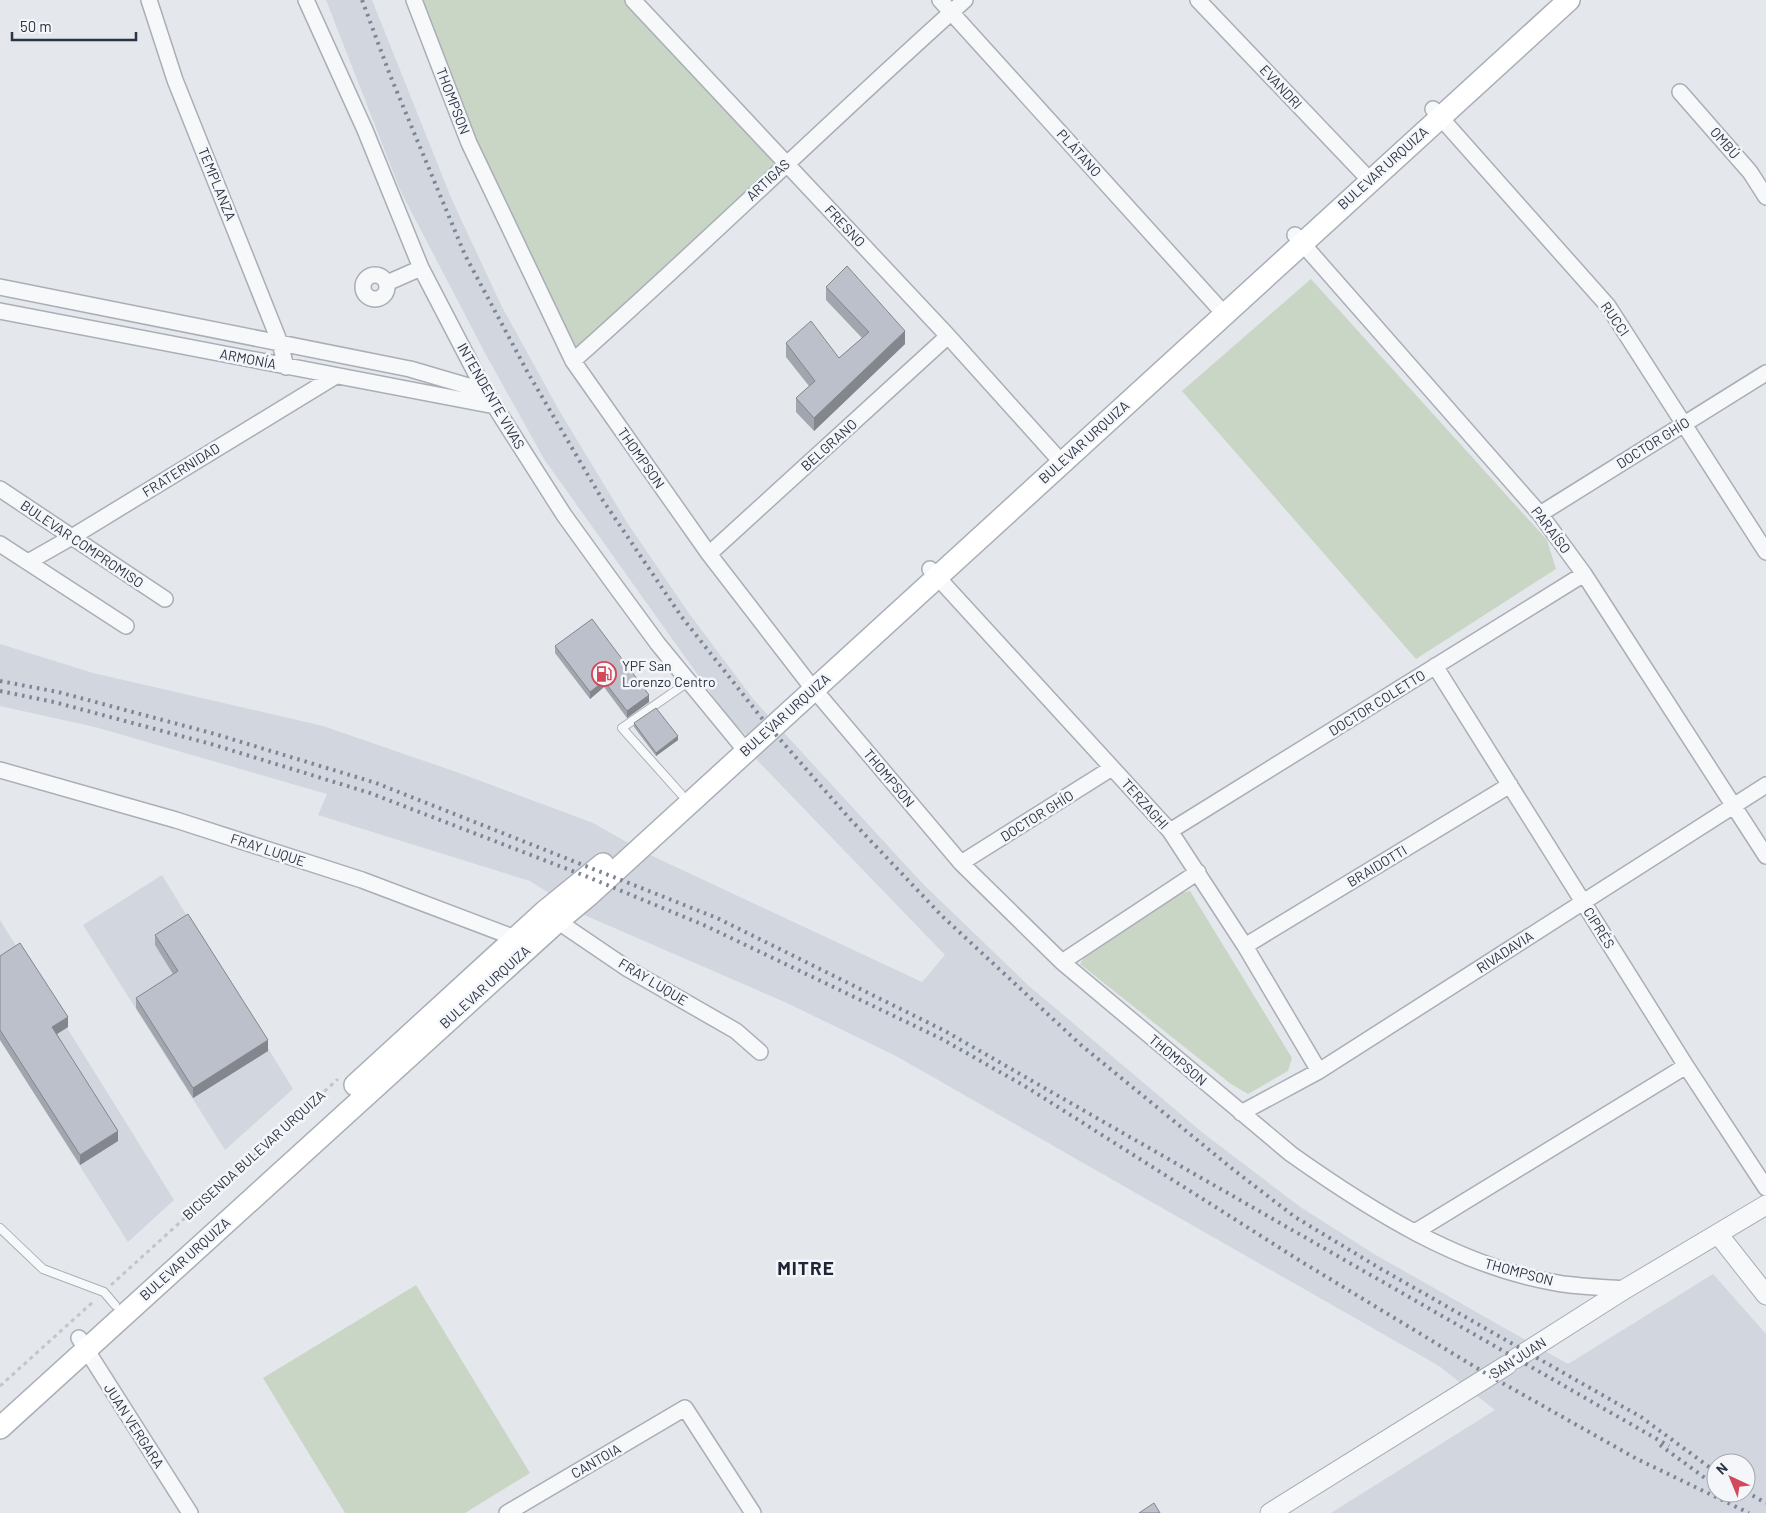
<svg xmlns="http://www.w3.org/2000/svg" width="1766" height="1513" viewBox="0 0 1766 1513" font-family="Barlow,sans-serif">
  <rect width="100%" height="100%" fill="#e4e7ec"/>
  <!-- built -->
  <path fill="#d2d6de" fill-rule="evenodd" d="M326,0H372L452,200L502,307L560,412L628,524L688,612L754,700L922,883L1029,986L1203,1133L1299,1206L1374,1254L1568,1364L1713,1274L1766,1334V1513H1331L1495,1410L1439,1366L896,1056L787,1003L582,914L530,881L318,815L327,794L95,727L0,706V644L93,673L323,726L462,774L593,823L646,853L922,982L945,955L753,756L760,750L725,713L544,459L485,353L401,192ZM1716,1463H1746V1493H1716Z
    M162,875L293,1089L225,1150L83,925Z
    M0,920L174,1200L128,1242L0,1040Z"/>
  <!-- green -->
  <path fill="#c9d6c5" d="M414,0H633L786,163L573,361Z
    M1311,279L1547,540L1556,569L1416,659L1182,391Z
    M1190,891L1292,1058L1288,1071L1248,1094L1231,1084L1080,964L1085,956L1180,893Z
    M416,1285L530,1473L465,1513H345L263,1378Z"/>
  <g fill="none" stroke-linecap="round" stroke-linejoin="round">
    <defs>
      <path id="service" d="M681,794L622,728L688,682
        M0,1228L43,1269L104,1292L115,1305"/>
      <path id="minor" d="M149,0L175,80L280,343L286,367
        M306,0L365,130L421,268L485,391L564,515L611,580L658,644L746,751
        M414,0L469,143L573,361L709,554L807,681L961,863L1062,962L1291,1154C1370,1210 1460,1267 1557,1283C1579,1287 1603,1287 1625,1289
        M633,0L948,336L1055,455
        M940,0L1217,306
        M1198,0L1363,173
        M1680,92L1750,172L1766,197
        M1433,109L1608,306L1766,552
        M1295,235L1540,514L1584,574L1766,856
        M363 287a12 12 0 1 1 24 0a12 12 0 1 1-24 0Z
        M387,283L421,268
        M0,287L410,369L485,391
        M0,311L495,406
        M573,361C706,243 832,119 965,0
        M0,489L165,599
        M1540,514L1766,373
        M0,544L126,626
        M709,554L948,336
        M28,562L72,537L334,377
        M930,569L1170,831L1245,946L1319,1071
        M1435,666L1686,1066L1766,1188
        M0,770L176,820L362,880L523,941
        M1170,831L1584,574
        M961,863L1112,768
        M550,916L628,969L736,1031L760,1052
        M1245,946L1510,785
        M1062,962L1198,872
        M1241,1113L1319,1071L1766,785
        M1415,1232L1686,1066
        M79,1338L190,1513
        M507,1513L685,1408L753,1513"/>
      <path id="tertiary" d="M1718,1234L1766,1295
        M1515,1359L1625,1289L1766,1205
        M1270,1513L1507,1365"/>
      <path id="secondary" d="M355,1085L544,912L603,864
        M0,1428L558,921L588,896L1569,0"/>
    </defs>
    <!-- service casing -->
    <use href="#service" stroke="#a9aeb7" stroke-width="10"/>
    <!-- minor casing -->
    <use href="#minor" stroke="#a9aeb7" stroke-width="18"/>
    <!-- tertiary casing -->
    <use href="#tertiary" stroke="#a9aeb7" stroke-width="21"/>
    <!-- secondary casing -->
    <use href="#secondary" stroke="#a9aeb7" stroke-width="24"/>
    <!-- path -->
    <path stroke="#c2c5cb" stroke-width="3" stroke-dasharray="4 4" stroke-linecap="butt" d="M111,1285L338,1079
      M0,1386L94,1301"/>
    <!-- service -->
    <use href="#service" stroke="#f7f8fa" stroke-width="8"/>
    <!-- minor -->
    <use href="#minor" stroke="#f7f8fa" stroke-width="15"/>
    <!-- tertiary -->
    <use href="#tertiary" stroke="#f7f8fa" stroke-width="19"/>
    <!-- secondary -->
    <use href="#secondary" stroke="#fff" stroke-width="21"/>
    <!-- rail -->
    <path stroke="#7d8696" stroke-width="4" stroke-dasharray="2.5 5" stroke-linecap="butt" d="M362,0L390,75L465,255L528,373L602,499L681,616L764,721L849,818L942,916L1081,1045L1235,1171L1295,1217L1381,1269L1641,1417L1716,1472
      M0,681L58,692L215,734L376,783L717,918L945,1031L1669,1446
      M0,691L54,702L211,744L370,793L588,877L706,926L942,1039L1028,1088L1302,1262L1490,1376L1637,1459L1749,1513
      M1660,1445L1716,1486
      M1746,1492L1766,1503"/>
  </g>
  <!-- wall -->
  <path fill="#a1a5ae" d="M826,287L905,344L814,431L796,412V398L809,386L786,357V343L839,358L862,338L826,300Z
    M555,646L649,702L627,718L604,687L590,699L555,653Z
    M634,723L678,740L656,756L634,727Z
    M155,935L268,1051L193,1098L136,1008V998L173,974L155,945Z
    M0,956L68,1027L57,1034L118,1141L80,1165L0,1040Z"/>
  <!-- shaded-wall -->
  <path fill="#83868d" d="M905,331V344L814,431V418Z
    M604,681V687L590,699V692Z
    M649,695V702L627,718V711Z
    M678,736V740L656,756V753Z
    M68,1017V1027L52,1037V1027Z
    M268,1040V1051L193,1098V1088Z
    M118,1131V1141L80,1165V1155Z"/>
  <!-- building -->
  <path fill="#bbc0ca" stroke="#83868d" d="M847,266L905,331L814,418L796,398L815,381L786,343L811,321L839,358L869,332L826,287Z
    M592,619L649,695L627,711L604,681L590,692L555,646Z
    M656,708L678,736L656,753L634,723Z
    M188,914L268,1040L193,1088L136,998L178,971L155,935Z
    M20,943L68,1017L52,1027L118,1131L80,1155L0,1030V956Z
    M1154,1503L1160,1513H1139Z"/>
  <!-- icons -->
  <defs>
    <symbol id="fuel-ring" viewBox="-11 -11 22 22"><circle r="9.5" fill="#f4f6f9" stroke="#d1495b" stroke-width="1.5"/><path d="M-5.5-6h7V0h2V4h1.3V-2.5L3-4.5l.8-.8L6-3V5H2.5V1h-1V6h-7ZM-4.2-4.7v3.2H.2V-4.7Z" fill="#d1495b"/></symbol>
  </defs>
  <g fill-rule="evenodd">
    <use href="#fuel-ring" x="590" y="660" width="28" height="28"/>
  </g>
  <g text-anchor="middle" stroke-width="5" stroke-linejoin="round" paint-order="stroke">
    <!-- street labels -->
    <g font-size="14" fill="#2b3445" stroke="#f4f6f9">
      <text transform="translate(1281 87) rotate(47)" y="5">EVANDRI</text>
      <text transform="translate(453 101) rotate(69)" y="5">THOMPSON</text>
      <text transform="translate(1725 143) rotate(49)" y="5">OMBÚ</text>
      <text transform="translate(1079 153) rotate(48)" y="5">PLÁTANO</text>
      <text transform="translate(1383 168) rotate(-42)" y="5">BULEVAR URQUIZA</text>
      <text transform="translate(768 180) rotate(-43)" y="5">ARTIGAS</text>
      <text transform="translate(217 184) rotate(68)" y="5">TEMPLANZA</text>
      <text transform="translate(845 226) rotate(47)" y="5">FRESNO</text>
      <text transform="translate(1615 319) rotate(55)" y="5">RUCCI</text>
      <text transform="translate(248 359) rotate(11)" y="5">ARMONÍA</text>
      <text transform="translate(491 396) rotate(60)" y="5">INTENDENTE VIVAS</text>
      <text transform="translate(1084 442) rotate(-42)" y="5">BULEVAR URQUIZA</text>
      <text transform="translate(1653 443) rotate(-32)" y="5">DOCTOR GHÍO</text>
      <text transform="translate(829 445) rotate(-42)" y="5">BELGRANO</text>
      <text transform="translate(641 458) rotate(55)" y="5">THOMPSON</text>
      <text transform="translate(181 470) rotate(-32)" y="5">FRATERNIDAD</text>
      <text transform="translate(1551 530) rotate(53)" y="5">PARAÍSO</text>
      <text transform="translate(82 544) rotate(34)" y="5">BULEVAR COMPROMISO</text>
      <text transform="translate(1377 703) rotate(-32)" y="5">DOCTOR COLETTO</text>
      <text transform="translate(785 715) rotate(-42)" y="5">BULEVAR URQUIZA</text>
      <text transform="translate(889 778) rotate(50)" y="5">THOMPSON</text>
      <text transform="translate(1145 804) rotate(48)" y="5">TERZAGHI</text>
      <text transform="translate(1037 816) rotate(-32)" y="5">DOCTOR GHÍO</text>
      <text transform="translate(268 850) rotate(18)" y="5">FRAY LUQUE</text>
      <text transform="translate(1377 866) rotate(-31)" y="5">BRAIDOTTI</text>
      <text transform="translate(1599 928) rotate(58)" y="5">CIPRÉS</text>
      <text transform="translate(1505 952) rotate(-33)" y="5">RIVADAVIA</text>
      <text transform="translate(653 982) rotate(31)" y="5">FRAY LUQUE</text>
      <text transform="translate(485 987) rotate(-42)" y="5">BULEVAR URQUIZA</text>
      <text transform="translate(1178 1060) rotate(40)" y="5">THOMPSON</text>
      <text transform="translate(254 1155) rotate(-42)" y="5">BICISENDA BULEVAR URQUIZA</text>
      <text transform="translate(185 1259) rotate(-42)" y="5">BULEVAR URQUIZA</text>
      <text transform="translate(1519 1272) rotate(15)" y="5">THOMPSON</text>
      <text transform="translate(1518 1358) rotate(-33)" y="5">SAN JUAN</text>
      <text transform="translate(134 1426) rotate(57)" y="5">JUAN VERGARA</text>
      <text transform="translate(596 1461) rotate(-30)" y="5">CANTOIA</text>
    </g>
    <!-- poi labels -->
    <g font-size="14" fill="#2b3445" stroke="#f4f6f9" text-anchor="start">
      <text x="622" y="671">YPF San<tspan x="622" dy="16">Lorenzo Centro</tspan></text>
    </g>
    <!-- district labels -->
    <g font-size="19" font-weight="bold" letter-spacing="1" fill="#1d2536" stroke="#f4f6f9">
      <text x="806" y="1275">MITRE</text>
    </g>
  </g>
  <!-- north arrow -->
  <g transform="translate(1731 1478) rotate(316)"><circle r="24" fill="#f4f6f9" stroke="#a4a8b1"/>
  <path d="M0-4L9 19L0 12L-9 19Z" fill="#d1495b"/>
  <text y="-8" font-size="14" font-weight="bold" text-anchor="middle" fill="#2b3445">N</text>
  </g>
  <!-- scale -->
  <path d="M12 32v8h124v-8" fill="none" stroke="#2b3445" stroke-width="2.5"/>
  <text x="20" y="32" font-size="15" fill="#2b3445" stroke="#f4f6f9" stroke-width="4" paint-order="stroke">50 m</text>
</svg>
